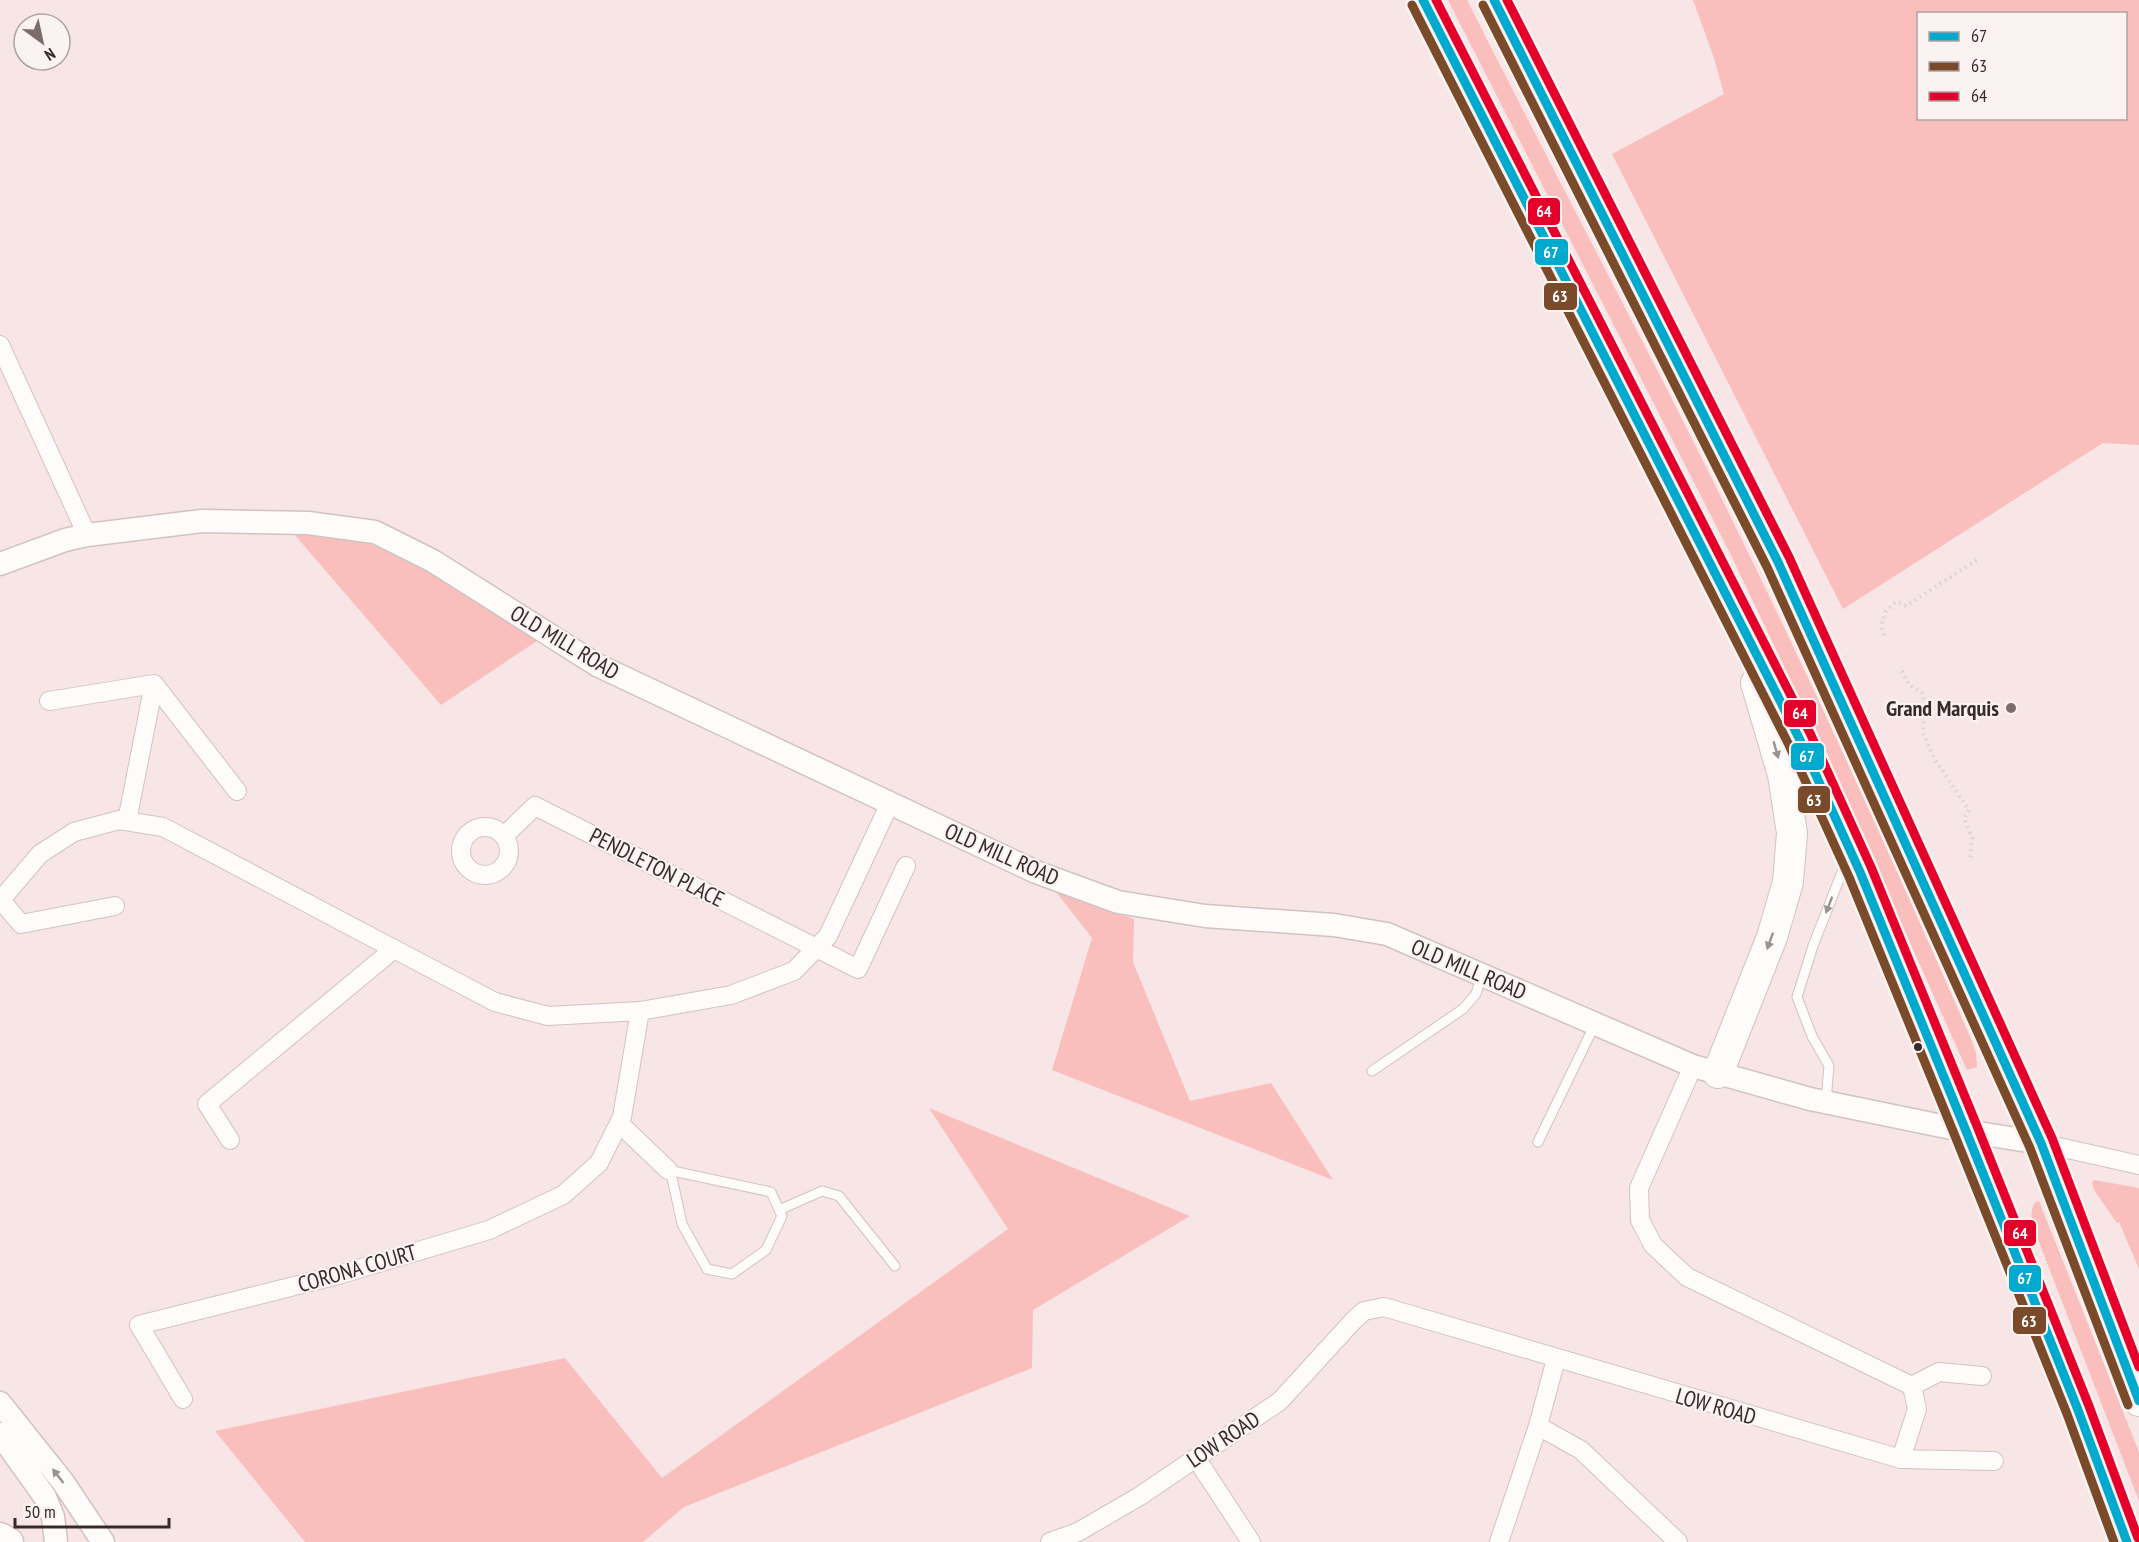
<svg xmlns="http://www.w3.org/2000/svg" width="2139" height="1542" viewBox="0 0 2139 1542" font-family="'PT Sans Narrow',sans-serif">
  <rect width="100%" height="100%" fill="#f7e6e5"/>
  <!-- green -->
  <path fill="#fabebd" fill-rule="evenodd" d="M1448,0H1467C1541,147 1618,292 1692,439C1791,636 1883,837 1971,1039L1976,1053L1977,1067L1967,1070L1822,746L1729,551Z
    M1693,0H2139V445L2103,443L1843,609L1612,154L1724,94L1714,58ZM1918,14H2126V118H1918Z
    M288,527L362,540L427,568L537,641L441,705Z
    M1053,888L1134,919L1133,962L1190,1101L1271,1083L1333,1180L1052,1070L1092,938Z
    M929,1108L1190,1216L1033,1310L1032,1368L684,1507L643,1542H305L215,1431L565,1358L662,1478L1008,1229Z
    M2094,1180L2139,1188V1269L2119,1222L2117,1223L2094,1190L2092,1183Z
    M2039,1201L2139,1452V1501L2034,1229C2031,1220 2030,1211 2035,1202Z"/>
  <g fill="none" stroke-linecap="round" stroke-linejoin="round">
    <defs>
      <path id="service" d="M1372,1071L1463,1009L1476,994L1482,974
        M1826,1101L1829,1066L1812,1036L1797,997L1813,946L1847,859
        M1538,1142L1595,1024
        M668,1170L771,1192L782,1216L766,1250L732,1274L707,1269L682,1224L671,1173Z
        M779,1210L822,1191L839,1196L895,1266"/>
      <path id="minor" d="M0,345L87,535
        M154,684L237,791
        M49,701L154,684
        M127,821L154,684
        M461 851a24 24 0 1 1 48 0a24 24 0 1 1-48 0Z
        M504,836L535,806L858,969L906,866
        M0,899L21,924L115,906
        M0,901L40,854L74,832L119,820L163,827L394,949
        M1693,1066L1639,1188L1640,1220L1653,1245L1687,1277L1912,1386L1917,1409L1901,1459
        M619,1123L668,1170
        M230,1140L207,1104L394,949L495,1002L548,1016L640,1011L731,995L794,971L828,936L890,803
        M2041,1143L2139,1165
        M1912,1386L1939,1372L1982,1376
        M183,1399L139,1325L338,1275L489,1230L563,1195L599,1163L622,1117L640,1011
        M1538,1426L1581,1450L1678,1542
        M1196,1458L1251,1542
        M1050,1542L1078,1532L1140,1496L1280,1401L1353,1321L1364,1311L1384,1307L1901,1459L1994,1461
        M1499,1542L1538,1426L1556,1359"/>
      <path id="tertiary" d="M0,564L65,540L87,535L202,521L308,523L375,532L433,561L597,665L1036,872L1118,902L1205,916L1334,925L1387,934L1693,1066L1810,1099L1966,1131L2041,1143
        M0,1403L63,1482L103,1542
        M0,1434L45,1497L53,1517L56,1542"/>
      <path id="primary" d="M0,1537L9,1542"/>
      <path id="trunk" d="M1423,0L1799,738L1860,872L1966,1131L2078,1410L2127,1542
        M1494,0L1778,562L2041,1143L2139,1401
        M1718,1073L1772,937L1788,882L1792,833L1783,775L1756,683"/>
    </defs>
    <!-- service casing -->
    <use href="#service" stroke="#d1c3c2" stroke-width="11"/>
    <!-- minor casing -->
    <use href="#minor" stroke="#d1c3c2" stroke-width="20"/>
    <!-- tertiary casing -->
    <use href="#tertiary" stroke="#d1c3c2" stroke-width="25"/>
    <!-- primary casing -->
    <use href="#primary" stroke="#d1c3c2" stroke-width="31"/>
    <!-- trunk casing -->
    <use href="#trunk" stroke="#d1c3c2" stroke-width="32"/>
    <!-- path -->
    <path stroke="#d6d2d1" stroke-width="4" stroke-dasharray="1.5 4.5" stroke-linecap="butt" d="M1884,635L1881,627L1886,611L1896,602L1906,606L1977,560
      M1902,671L1909,685L1922,693L1925,702L1923,733L1935,760L1969,810L1964,818L1972,838L1970,860"/>
    <!-- service -->
    <use href="#service" stroke="#fefbfb" stroke-width="9"/>
    <!-- minor -->
    <use href="#minor" stroke="#fefbfb" stroke-width="18"/>
    <!-- tertiary -->
    <use href="#tertiary" stroke="#fefbfb" stroke-width="22"/>
    <!-- primary -->
    <use href="#primary" stroke="#fefbfb" stroke-width="28"/>
    <!-- trunk -->
    <use href="#trunk" stroke="#fefbfb" stroke-width="30"/>
    <defs>
      <path id="bus-1" d="M1423,0L1799,738L1860,872L1966,1131L2078,1410L2127,1542
        M1494,0L1778,562L2041,1143L2139,1401"/>
      <path id="bus-2" d="M1412,5L1788,743L1849,877L1955,1136L2067,1414L2114,1542
        M1483,5L1767,567L2030,1148L2128,1405"/>
      <path id="bus-3" d="M1436,0L1810,733L1871,867L1977,1126L2089,1406L2138,1538
        M1507,0L1789,557L2052,1138L2139,1367"/>
    </defs>
    <!-- bus-1 casing -->
    <use href="#bus-1" stroke="#faf3f2" stroke-width="14"/>
    <!-- bus-2 casing -->
    <use href="#bus-2" stroke="#faf3f2" stroke-width="14"/>
    <!-- bus-3 casing -->
    <use href="#bus-3" stroke="#faf3f2" stroke-width="14"/>
    <!-- bus-1 -->
    <use href="#bus-1" stroke="#00a9ce" stroke-width="9"/>
    <!-- bus-2 -->
    <use href="#bus-2" stroke="#7a4b2a" stroke-width="9"/>
    <!-- bus-3 -->
    <use href="#bus-3" stroke="#e4002b" stroke-width="9"/>
  </g>
  <!-- one-way arrows -->
  <defs><path id="oneway-solid" d="M-6-.8H1V-3.2L6.5 0L1 3.2V.8H-6Z" transform="scale(1.5)"/></defs>
  <g fill="#9b9292">
    <use href="#oneway-solid" transform="translate(1776 750) rotate(74)"/>
    <use href="#oneway-solid" transform="translate(1829 905) rotate(111)"/>
    <use href="#oneway-solid" transform="translate(1770 941) rotate(110)"/>
    <use href="#oneway-solid" transform="translate(58 1476) rotate(-128)"/>
  </g>
  <!-- markers -->
  <circle fill="#7b6c6b" stroke="#faf3f2" stroke-width="2" cx="2011" cy="708" r="6"/>
  <circle fill="#382a2a" stroke="#faf3f2" stroke-width="2" cx="1918" cy="1047" r="5"/>
  <g text-anchor="middle" stroke-width="4.5" stroke-linejoin="round" paint-order="stroke">
    <!-- street labels -->
    <g font-size="22" fill="#382a2a" stroke="#faf3f2">
      <text transform="translate(565 642) rotate(31)" y="8">OLD MILL ROAD</text>
      <text transform="translate(1002 854) rotate(24)" y="8">OLD MILL ROAD</text>
      <text transform="translate(657 867) rotate(27)" y="8">PENDLETON PLACE</text>
      <text transform="translate(1469 969) rotate(23)" y="8">OLD MILL ROAD</text>
      <text transform="translate(357 1268) rotate(-16)" y="8">CORONA COURT</text>
      <text transform="translate(1716 1406) rotate(16)" y="8">LOW ROAD</text>
      <text transform="translate(1223 1439) rotate(-34)" y="8">LOW ROAD</text>
    </g>
    <!-- poi labels -->
    <g font-size="22" font-weight="bold" fill="#382a2a" stroke="#faf3f2" text-anchor="end">
      <text x="1999" y="716">Grand Marquis</text>
    </g>
  </g>
  <g stroke="#faf3f2" stroke-width="2">
    <rect x="1527" y="197" width="34" height="29" rx="6" fill="#e4002b"/>
    <rect x="1534" y="238" width="35" height="28" rx="6" fill="#00a9ce"/>
    <rect x="1543" y="282" width="35" height="29" rx="6" fill="#7a4b2a"/>
    <rect x="1783" y="699" width="34" height="29" rx="6" fill="#e4002b"/>
    <rect x="1790" y="742" width="35" height="29" rx="6" fill="#00a9ce"/>
    <rect x="1797" y="785" width="34" height="29" rx="6" fill="#7a4b2a"/>
    <rect x="2003" y="1219" width="34" height="28" rx="6" fill="#e4002b"/>
    <rect x="2008" y="1264" width="34" height="29" rx="6" fill="#00a9ce"/>
    <rect x="2012" y="1306" width="35" height="29" rx="6" fill="#7a4b2a"/>
  </g>
  <g font-size="16" text-anchor="middle" font-weight="bold" fill="#fff">
    <text x="1544" y="217">64</text>
    <text x="1551" y="258">67</text>
    <text x="1560" y="302">63</text>
    <text x="1800" y="719">64</text>
    <text x="1807" y="762">67</text>
    <text x="1814" y="806">63</text>
    <text x="2020" y="1239">64</text>
    <text x="2025" y="1284">67</text>
    <text x="2029" y="1327">63</text>
  </g>
  <!-- legend -->
  <rect x="1917" y="12" width="210" height="108" fill="#faf3f2" stroke="#aca3a2" stroke-width="1.5"/>
  <rect x="1929" y="32" width="30" height="9" fill="#00a9ce" stroke="#aca3a2" stroke-width="1.5"/>
  <text x="1971" y="42" font-size="18" fill="#382a2a">67</text>
  <rect x="1929" y="62" width="30" height="9" fill="#7a4b2a" stroke="#aca3a2" stroke-width="1.5"/>
  <text x="1971" y="72" font-size="18" fill="#382a2a">63</text>
  <rect x="1929" y="92" width="30" height="9" fill="#e4002b" stroke="#aca3a2" stroke-width="1.5"/>
  <text x="1971" y="102" font-size="18" fill="#382a2a">64</text>
  <!-- north arrow -->
  <g transform="translate(42 42) rotate(147)"><circle r="28" fill="#faf3f2" stroke="#aca3a2" stroke-width="1.5"/>
  <path d="M0-4.5L10 22L0 15L-10 22Z" fill="#7b6c6b"/>
  <text y="-9" font-size="16" font-weight="bold" text-anchor="middle" fill="#382a2a">N</text>
  </g>
  <!-- scale -->
  <path d="M15 1518v9h154v-9" fill="none" stroke="#382a2a" stroke-width="3"/>
  <text x="24" y="1518" font-size="18" fill="#382a2a" stroke="#faf3f2" stroke-width="4.5" paint-order="stroke">50 m</text>
</svg>
